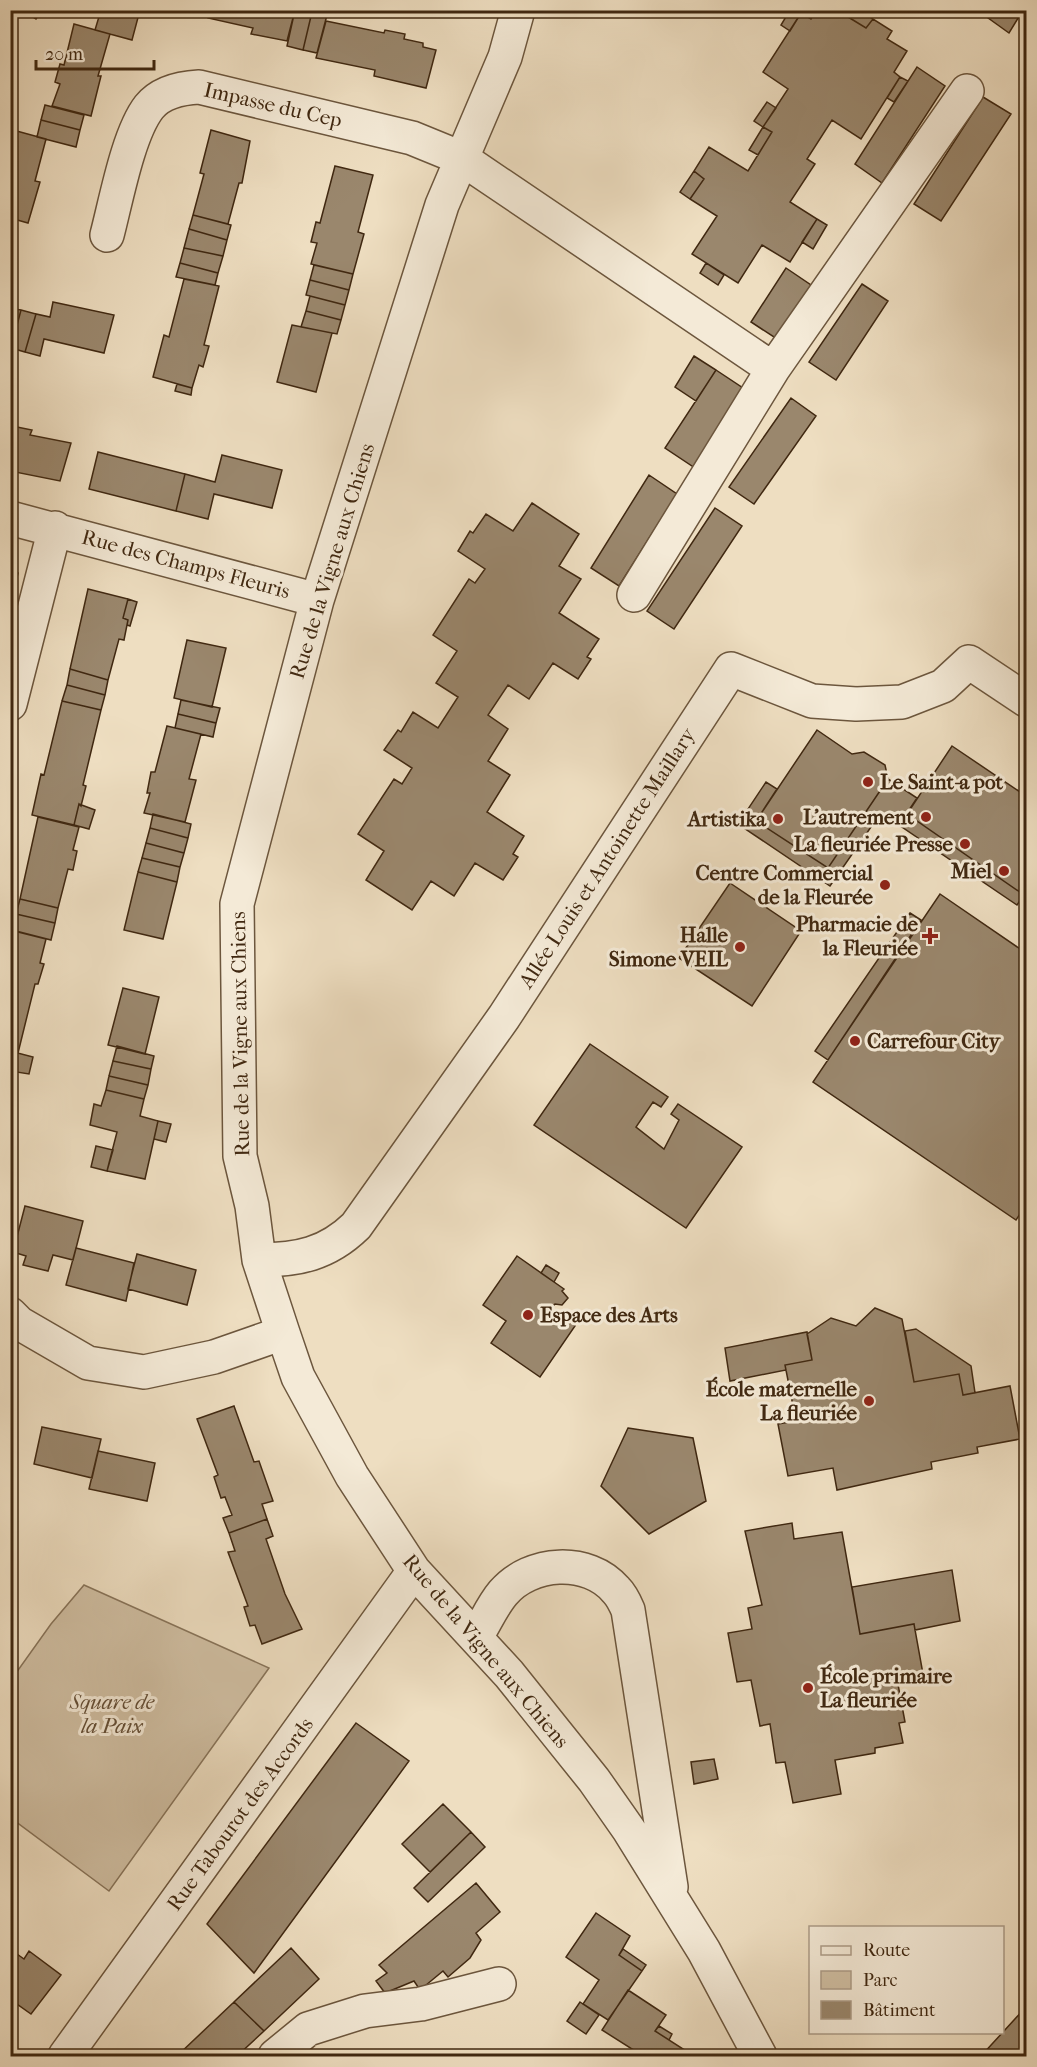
<svg xmlns="http://www.w3.org/2000/svg" width="1037" height="2067" viewBox="0 0 1037 2067" font-family="'IM FELL French Canon',serif">
  <rect width="100%" height="100%" fill="#eedec1"/>
  <filter id="stains"><feTurbulence type="fractalNoise" baseFrequency=".00333" numOctaves="4"/><feColorMatrix values="0 0 0 0 .2 0 0 0 0 .09 0 0 0 0 .02 0 0 0 .5 -.17"/></filter>
  <radialGradient id="worn" r=".72"><stop offset=".6" stop-color="#630" stop-opacity="0"/><stop offset="1" stop-color="#630" stop-opacity=".3"/></radialGradient>
  <!-- green -->
  <path fill="#d0bfa3" stroke="#88745a" stroke-width="1.5" d="M84,1585L269,1668L109,1891L11,1818V1680L51,1624Z"/>
  <!-- building -->
  <path fill="#9a876d" stroke="#402811" stroke-width="1.5" d="M22,10H42L36,19Z
    M101,10H140L132,40L95,30Z
    M209,10H295L287,41L251,34L253,28L208,18Z
    M295,10L312,12L303,50L287,46Z
    M790,10H803L790,31L781,25Z
    M816,10H837L866,28L873,19L892,31L887,39L907,51L894,72L900,77L861,139L832,120L807,159L815,164L790,202L817,219L790,262L762,245L738,283L692,254L717,216L690,199L704,179L694,171L709,147L748,171L772,132L763,127L788,89L763,72L801,13L811,19Z
    M846,10H859L873,19L866,28L843,14Z
    M977,10H1023L1009,33Z
    M312,12L327,15L317,53L303,50Z
    M326,21L384,33L385,30L405,34L404,39L423,43V47L436,50L426,88L374,76L375,70L316,58Z
    M74,24L110,34L98,76H101L91,116L52,106L60,84L55,82L60,64L64,65Z
    M917,67L945,86L882,183L855,164Z
    M900,77L908,81L894,102L887,98Z
    M983,97L1011,114L941,221L914,204Z
    M767,102L776,108L763,127L754,121Z
    M45,105L84,115L80,130L41,120Z
    M41,120L80,130L76,147L37,137Z
    M763,127L772,132L758,155L749,150Z
    M13,130L46,139L35,181L40,182L28,223L10,218V139Z
    M211,130L250,141L242,183H239L228,224L193,215L204,174L200,173Z
    M335,166L373,175L358,232L364,234L353,274L311,264L317,243L311,242L316,222L320,223Z
    M694,171L704,179L690,199L680,192Z
    M193,215L231,225L227,240L189,229Z
    M817,219L827,225L813,249L802,242Z
    M189,229L227,240L223,256L184,248Z
    M184,248L223,256L218,273L180,263Z
    M180,263L218,273L215,285L176,277Z
    M706,263L724,275L718,285L700,273Z
    M314,265L353,274L349,290L310,280Z
    M786,268L811,285L777,339L751,322Z
    M184,279L219,286L204,345L209,346L203,367L199,365L192,388L153,377L164,335L169,337Z
    M310,280L349,290L345,305L306,295Z
    M862,284L888,301L836,380L809,362Z
    M310,296L345,305L341,320L306,311Z
    M53,302L114,315L104,353L44,339L40,356L25,352L36,314L50,317Z
    M10,308L21,310L11,348H10Z
    M21,310L36,314L25,352L11,348Z
    M306,311L341,320L337,334L301,327Z
    M292,325L332,333L316,392L277,382Z
    M694,356L716,370L696,401L675,387Z
    M716,370L746,390L695,468L665,448Z
    M177,384L192,388L191,395L175,391Z
    M791,398L816,416L754,504L729,487Z
    M12,426L32,430L30,435L71,443L60,481L10,471Z
    M98,452L185,474L176,511L89,489Z
    M222,455L282,470L272,508L214,494L208,519L176,511L185,474L215,482Z
    M649,475L677,494L619,586L591,568Z
    M532,503L579,534L559,566L581,579L559,613L599,639L587,657L591,659L578,679L553,663L529,699L508,685L488,715L508,729L488,761L510,775L487,812L524,836L513,854L518,857L503,880L475,863L454,896L431,881L412,910L366,880L384,851L358,834L394,779L402,784L412,768L384,750L398,730L401,732L413,712L438,728L458,697L436,683L457,651L433,635L469,579L475,583L485,569L458,551L470,531L473,533L486,514L513,531Z
    M715,508L742,526L674,629L647,611Z
    M10,571L18,573L13,594L10,593Z
    M88,589L128,599L123,618L128,620L124,640L119,639L108,680L70,669Z
    M128,599L137,602L130,626L127,625L128,620L123,618Z
    M187,640L226,648L212,707L174,698Z
    M70,669L108,680L105,695L67,685Z
    M67,685L105,695L101,710L62,701Z
    M181,700L220,708L216,723L178,714Z
    M62,701L101,710L83,785L86,786L81,806L79,804L74,825L32,815L41,774L44,775Z
    M178,714L216,723L213,737L175,728Z
    M167,726L201,734L189,779L196,780L185,822L144,813L150,793H147L151,772H155Z
    M817,730L852,754L864,752L885,765L888,779L828,868L756,821Z
    M952,746L1026,796V891L1024,895L907,814Z
    M888,779L917,798L899,825L880,814L830,886L738,824L766,782L777,789L756,821L828,868Z
    M79,804L95,810L89,829L74,825Z
    M153,814L191,824L188,838L150,828Z
    M907,814L1024,895L1017,905L899,825Z
    M38,817L79,827L73,850L77,851L73,870L68,869L58,908L20,899Z
    M150,828L188,838L184,853L146,843Z
    M146,843L184,853L180,867L142,858Z
    M142,858L180,867L177,882L138,872Z
    M138,872L177,882L163,939L124,930Z
    M730,883L801,931L752,1006L679,958Z
    M940,894L1026,953V1205L1016,1220L813,1082Z
    M20,899L58,908L55,923L16,914Z
    M910,913L921,920L828,1060L815,1051Z
    M16,914L55,923L51,940L12,930Z
    M10,930L46,939L40,963L44,964L38,984H35L18,1053L10,1051Z
    M123,988L159,997L145,1054L108,1045Z
    M590,1044L668,1097L661,1107L653,1102L636,1127L664,1149L679,1120L671,1114L678,1104L742,1147L686,1228L534,1125Z
    M117,1046L154,1056L151,1069L113,1061Z
    M10,1051L33,1057L29,1074L17,1072L10,1100Z
    M113,1061L151,1069L148,1085L109,1076Z
    M109,1076L148,1085L144,1099L106,1090Z
    M106,1090L144,1099L140,1116L158,1121L145,1179L107,1171L117,1132L90,1125L94,1104L101,1106Z
    M158,1121L171,1124L166,1142L154,1139Z
    M96,1146L113,1150L107,1171L91,1167Z
    M25,1206L83,1221L73,1260L53,1255L48,1271L23,1265L26,1256L13,1252Z
    M76,1248L134,1263L126,1301L66,1285Z
    M137,1254L196,1270L187,1305L128,1289Z
    M517,1256L564,1289L562,1291L568,1298L562,1305L555,1304L551,1308L575,1326L540,1377L491,1343L506,1321L483,1305Z
    M546,1265L559,1273L554,1282L541,1273Z
    M875,1308L902,1319L914,1382L959,1374L963,1395L1010,1386L1020,1439L977,1447L978,1453L931,1462L932,1469L837,1490L833,1468L788,1476L778,1424L796,1421L785,1365L812,1360L807,1334L831,1318L856,1326Z
    M916,1329L971,1366L975,1393L963,1395L959,1374L914,1382L905,1331Z
    M807,1332L812,1360L785,1365L786,1370L730,1381L725,1348Z
    M234,1406L254,1462L259,1461L273,1501L262,1504L267,1519L229,1533L223,1518L232,1515L225,1497L221,1498L214,1477L218,1475L197,1419Z
    M42,1427L101,1439L92,1478L34,1464Z
    M628,1428L693,1438L706,1501L649,1534L601,1486Z
    M98,1451L155,1463L147,1501L89,1489Z
    M267,1519L273,1536L266,1539L285,1594L302,1629L262,1644L255,1625L250,1626L244,1607L248,1606L228,1552L235,1551L229,1533Z
    M792,1523L794,1539L842,1532L860,1634L914,1624L923,1674L897,1679L905,1722L899,1723L903,1743L875,1748V1753L835,1760L841,1794L793,1803L785,1762L776,1763L770,1724L760,1726L751,1680L737,1682L728,1633L752,1629L748,1608L762,1605L745,1531Z
    M952,1570L960,1621L915,1630L914,1624L860,1634L852,1587Z
    M356,1723L409,1761L254,1973L207,1924Z
    M714,1759L718,1779L694,1784L691,1762Z
    M443,1804L471,1832L430,1872L402,1844Z
    M471,1832L485,1847L428,1902L414,1888Z
    M476,1883L500,1912L476,1933L481,1940L470,1958L448,1977L443,1971L420,1990L414,1981L385,1993L376,1981L387,1973L379,1965Z
    M596,1913L630,1936L619,1955L642,1971L608,2020L583,2004L599,1980L566,1957Z
    M291,1948L319,1979L264,2031L234,2002Z
    M10,1949L24,1959L29,1951L61,1975L31,2014L10,1999Z
    M623,1949L646,1965L642,1971L619,1955Z
    M628,1990L666,2015L655,2031L694,2056H639L640,2054L602,2030Z
    M234,2002L264,2031L237,2056H177Z
    M580,2002L599,2015L586,2034L567,2021Z
    M1026,2007V2056H981Z
    M659,2026L672,2034L669,2040L655,2031Z"/>
  <g fill="none" stroke-linecap="round" stroke-linejoin="round">
    <defs>
      <path id="minor" d="M518,10L505,57L442,205L317,600L237,904L240,1156L252,1206L259,1260L283,1333L298,1377L352,1476L414,1571L509,1674L594,1780L629,1830L704,1951L760,2056
        M107,235C116,201 128,134 149,107C161,92 180,88 199,87L412,138L461,158L773,369
        M10,518L317,600
        M634,595L773,369L967,91
        M10,704L55,528
        M259,1260C298,1260 327,1254 356,1226L504,1017L731,669L812,701L856,704L902,702L943,686L969,662L1026,700
        M10,1314L19,1323L88,1363L144,1372L214,1357L283,1333
        M476,1637C485,1623 492,1606 503,1593C530,1561 588,1557 616,1590C621,1595 625,1603 628,1610L671,1887
        M65,2056L414,1571
        M275,2056L308,2029L365,2011L421,2004L499,1984"/>
    </defs>
    <!-- minor casing -->
    <use href="#minor" stroke="#6c563d" stroke-width="36"/>
    <!-- minor -->
    <use href="#minor" stroke="#f4ead7" stroke-width="33"/>
  </g>
  <!-- markers -->
  <g fill="#8f2418" stroke="#f4ead7" stroke-width="2">
    <circle cx="868" cy="782" r="6"/>
    <circle cx="926" cy="817" r="6"/>
    <circle cx="778" cy="819" r="6"/>
    <circle cx="965" cy="844" r="6"/>
    <circle cx="1004" cy="871" r="6"/>
    <circle cx="885" cy="885" r="6"/>
    <path d="M927 927h6v6h6v6h-6v6h-6v-6h-6v-6h6z"/>
    <circle cx="740" cy="947" r="6"/>
    <circle cx="855" cy="1041" r="6"/>
    <circle cx="528" cy="1315" r="6"/>
    <circle cx="869" cy="1401" r="6"/>
    <circle cx="808" cy="1688" r="6"/>
  </g>
  <g text-anchor="middle" stroke-width="6" stroke-linejoin="round" paint-order="stroke">
    <!-- street labels -->
    <g font-size="21" fill="#402811" stroke="#f4ead7">
      <text transform="translate(273 105) rotate(13)" y="7">Impasse du Cep</text>
      <text transform="translate(332 561) rotate(-73)" y="7">Rue de la Vigne aux Chiens</text>
      <text transform="translate(186 564) rotate(15)" y="7">Rue des Champs Fleuris</text>
      <text transform="translate(607 858) rotate(-57)" y="7">Allée Louis et Antoinette Maillary</text>
      <text transform="translate(240 1034) rotate(-91)" y="7">Rue de la Vigne aux Chiens</text>
      <text transform="translate(486 1651) rotate(50)" y="7">Rue de la Vigne aux Chiens</text>
      <text transform="translate(240 1814) rotate(-54)" y="7">Rue Tabourot des Accords</text>
    </g>
    <!-- poi labels -->
    <g font-size="21" font-weight="bold" fill="#402811" stroke="#f4ead7" text-anchor="end">
      <text x="880" y="789" text-anchor="start">Le Saint-a pot</text>
      <text x="914" y="824">L'autrement</text>
      <text x="766" y="826">Artistika</text>
      <text x="953" y="851">La fleuriée Presse</text>
      <text x="992" y="878">Miel</text>
      <text x="873" y="880">Centre Commercial<tspan x="873" dy="24">de la Fleurée</tspan></text>
      <text x="918" y="931">Pharmacie de<tspan x="918" dy="24">la Fleuriée</tspan></text>
      <text x="728" y="942">Halle<tspan x="728" dy="24">Simone VEIL</tspan></text>
      <text x="867" y="1048" text-anchor="start">Carrefour City</text>
      <text x="540" y="1322" text-anchor="start">Espace des Arts</text>
      <text x="857" y="1396">École maternelle<tspan x="857" dy="24">La fleuriée</tspan></text>
      <text x="820" y="1683" text-anchor="start">École primaire<tspan x="820" dy="24">La fleuriée</tspan></text>
    </g>
    <!-- park labels -->
    <g font-size="21" font-style="italic" fill="#644e36" stroke="#f4ead7">
      <text x="112" y="1709">Square de<tspan x="112" dy="24">la Paix</tspan></text>
    </g>
  </g>
  <!-- margin -->
  <rect width="1037" height="2067" fill="none" stroke="#eedec1" stroke-width="36"/>
  <rect x="12" y="12" width="1013" height="2043" fill="none" stroke="#402811" stroke-width="3"/>
  <rect x="18" y="18" width="1001" height="2031" fill="none" stroke="#402811" stroke-width="1.5"/>
  <!-- legend -->
  <rect x="809" y="1926" width="195" height="108" fill="#f4ead7" stroke="#ac9c88" stroke-width="1.5"/>
  <rect x="821" y="1946" width="30" height="9" fill="#f4ead7" stroke="#ac9c88" stroke-width="1.5"/>
  <text x="863" y="1956" font-size="18" fill="#402811">Route</text>
  <rect x="821" y="1971" width="30" height="18" fill="#d0bfa3" stroke="#ac9c88" stroke-width="1.5"/>
  <text x="863" y="1986" font-size="18" fill="#402811">Parc</text>
  <rect x="821" y="2001" width="30" height="18" fill="#9a876d" stroke="#ac9c88" stroke-width="1.5"/>
  <text x="863" y="2016" font-size="18" fill="#402811">Bâtiment</text>
  <!-- scale -->
  <path d="M36 60v9h118v-9" fill="none" stroke="#402811" stroke-width="3"/>
  <text x="45" y="60" font-size="18" fill="#402811" stroke="#f4ead7" stroke-width="4.5" paint-order="stroke">20 m</text>
  <rect width="100%" height="100%" filter="url(#stains)"/>
  <rect width="100%" height="100%" fill="url(#worn)"/>
</svg>
